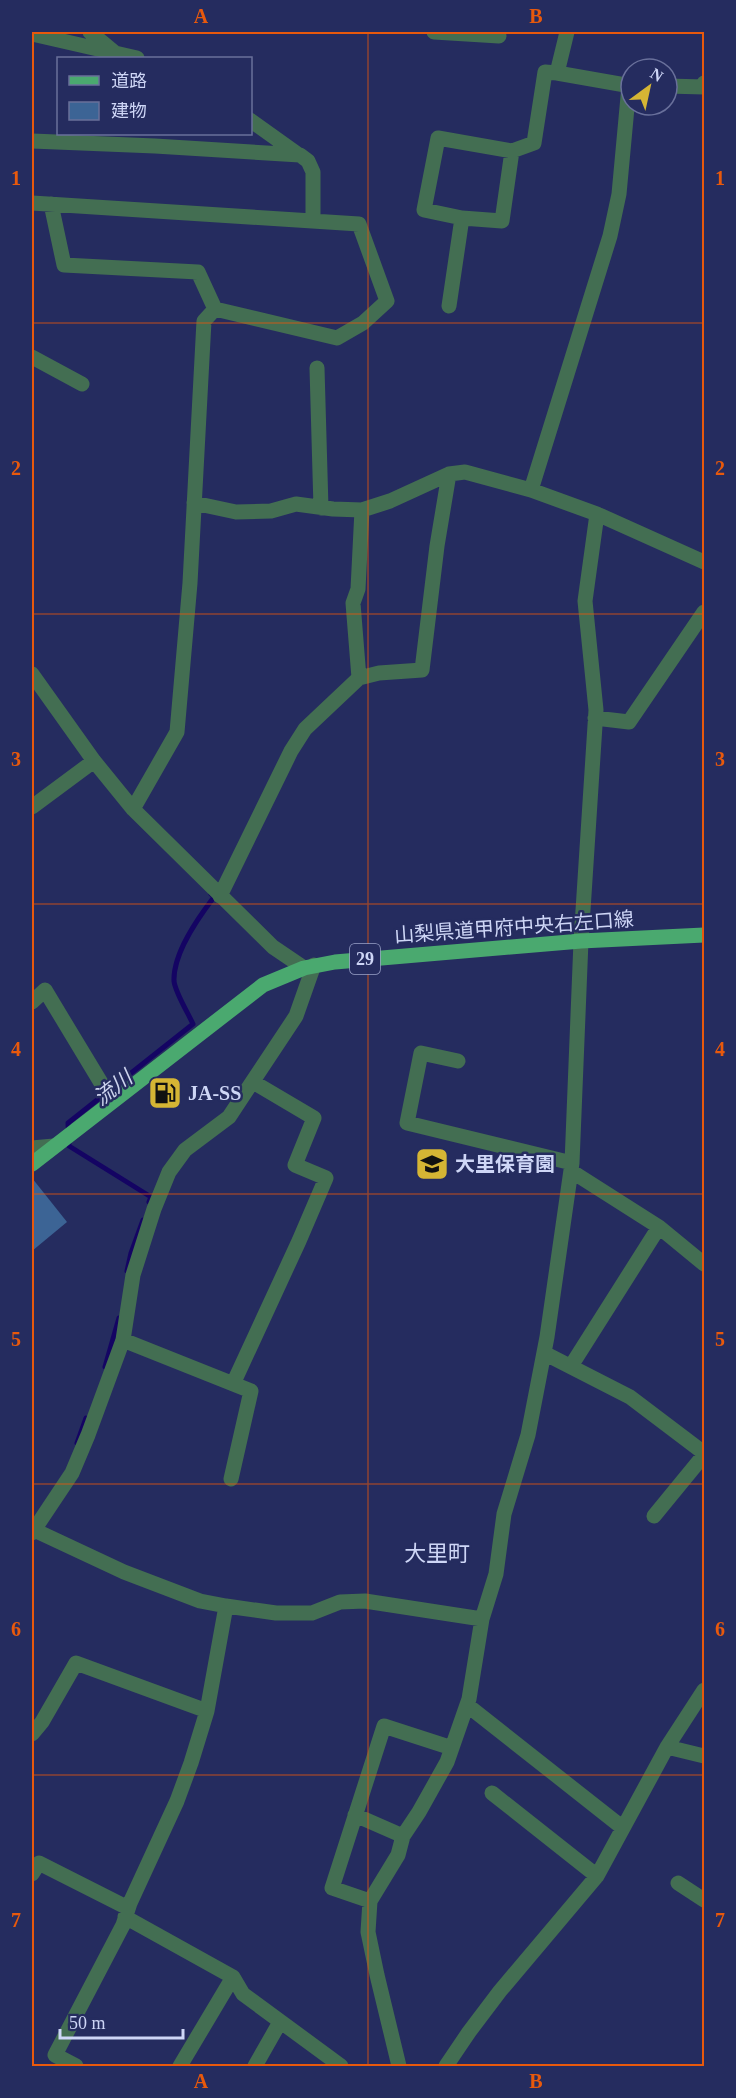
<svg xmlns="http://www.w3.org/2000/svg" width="736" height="2098" viewBox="0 0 736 2098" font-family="'Times New Roman','Noto Sans JP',serif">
  <rect width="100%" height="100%" fill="#252c5f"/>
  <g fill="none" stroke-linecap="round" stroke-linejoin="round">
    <!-- stream -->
    <path stroke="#140463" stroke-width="5" d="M149,1202L151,1197L69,1146L68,1123L193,1024C188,1013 175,992 174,981C173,953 198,918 214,897L211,894
      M127,1271L131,1253L143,1220
      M105,1367L119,1318
      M77,1443L86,1418"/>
  </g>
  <!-- building -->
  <path fill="#3c6495" d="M32,1178L67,1222L32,1251Z"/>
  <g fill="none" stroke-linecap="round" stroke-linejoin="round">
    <!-- minor -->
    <path stroke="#436e52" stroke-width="15" d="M90,32L114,52
      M434,32L499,36L498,32
      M567,32L557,73L631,86
      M32,34L137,58
      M667,86L704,87V83
      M250,120L299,155
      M32,141L155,146L300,155L308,161L313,172V221
      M32,203L359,224L387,301L363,323L337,338L215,309L198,272L64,265L51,204
      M462,218L424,210L438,138L512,151
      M449,306L462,218L502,221L512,151L534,143L545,72L557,73
      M32,357L82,384
      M317,368L321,508
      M531,490L610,236L619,194L629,86
      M194,503L236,512L271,511L296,504L333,509L362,510L390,501L449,474L465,472L531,490L597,514L704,562
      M32,674L94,761L133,809L273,947L304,968
      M359,678L379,673L422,670L437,546L449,474
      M595,718L629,722L704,612
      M32,807L94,761
      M133,809L177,732L190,583L204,321L215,309
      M220,896L291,751L305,729L359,678L353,603L358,589L362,510
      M32,1002L45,990L112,1101
      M458,1061L421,1053L407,1123L572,1163
      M32,1148L54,1146
      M571,1171L659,1227L704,1264
      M123,1340L251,1391L231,1479
      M544,1353L630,1397L704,1453
      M571,1366L659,1227
      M233,1384L299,1241L326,1178L295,1165L314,1118L253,1082
      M654,1516L704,1455
      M32,1529L124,1572L200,1601L226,1606L276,1613H312L340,1602L365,1601L482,1619
      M32,1533L72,1473L88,1435L123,1340L133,1275L154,1209L169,1172L185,1150L229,1117L296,1016L314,965
      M467,1705L623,1828
      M32,1734L42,1722L76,1663L207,1711
      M667,1747L704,1756
      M492,1793L597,1876
      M355,1815L403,1836L419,1812L447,1762L469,1699L482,1619L496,1574L504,1514L528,1435L547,1337L572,1163L581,941L596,710L585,601L597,514
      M32,1874L39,1863L128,1908
      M678,1883L704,1900
      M370,1901L332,1888L384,1726L452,1748
      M125,1917L233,1977L243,1994L341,2066
      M76,2066L55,2055L123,1925L130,1903L177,1801L191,1763L207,1711L226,1606
      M180,2066L233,1977
      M255,2066L280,2022
      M399,2066L377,1975L368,1932L370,1901L398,1855L403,1836
      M446,2066L469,2032L500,1991L597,1876L667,1747L704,1690"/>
    <!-- major -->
    <path stroke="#4aa96f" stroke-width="15" d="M32,1164L263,985L304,968L335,962L581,941L704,935"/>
  </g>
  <!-- grid -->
  <path fill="none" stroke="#e8590c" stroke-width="1.5" stroke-opacity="0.55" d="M368,32V2066M32,323H704M32,614H704M32,904H704M32,1194H704M32,1484H704M32,1775H704"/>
  <!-- icons -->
  <defs>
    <symbol id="fuel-square" viewBox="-11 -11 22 22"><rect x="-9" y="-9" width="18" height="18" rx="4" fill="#d5b534" stroke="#252c5f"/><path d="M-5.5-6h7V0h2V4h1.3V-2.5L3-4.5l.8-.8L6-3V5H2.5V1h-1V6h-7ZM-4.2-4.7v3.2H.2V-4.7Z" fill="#111"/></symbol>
    <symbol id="school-square" viewBox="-11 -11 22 22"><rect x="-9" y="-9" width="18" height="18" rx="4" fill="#d5b534" stroke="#252c5f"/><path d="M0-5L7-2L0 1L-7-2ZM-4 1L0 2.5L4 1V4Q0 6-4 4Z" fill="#111"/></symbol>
  </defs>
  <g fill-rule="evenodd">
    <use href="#fuel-square" x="146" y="1074" width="38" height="38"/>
    <use href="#school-square" x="413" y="1145" width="38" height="38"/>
  </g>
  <g text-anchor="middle" stroke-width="5" stroke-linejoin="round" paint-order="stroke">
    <!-- shield labels -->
    <rect fill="#252c5f" stroke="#9ba3c9" stroke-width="1.5" x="350" y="944" width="30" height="30" rx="4.5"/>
    <g font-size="18" font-weight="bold" fill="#ced6f6">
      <text x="365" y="965">29</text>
    </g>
    <!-- street labels -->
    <g font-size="20" fill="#ced6f6" stroke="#252c5f">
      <text transform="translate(514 927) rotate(-4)" y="7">山梨県道甲府中央右左口線</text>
    </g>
    <!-- poi labels -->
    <g font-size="20" font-weight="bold" fill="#ced6f6" stroke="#252c5f" text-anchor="start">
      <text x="188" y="1100">JA-SS</text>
      <text x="455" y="1171">大里保育園</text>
    </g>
    <!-- water labels -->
    <g font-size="21" font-style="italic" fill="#ced4ee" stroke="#252c5f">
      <text transform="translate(113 1088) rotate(-38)" y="7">流川</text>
    </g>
    <!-- quarter labels -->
    <g font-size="22" fill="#ced6f6" stroke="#252c5f">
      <text x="437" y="1561">大里町</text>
    </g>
  </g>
  <!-- border -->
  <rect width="736" height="2098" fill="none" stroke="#252c5f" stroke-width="66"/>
  <!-- legend -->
  <rect x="57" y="57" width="195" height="78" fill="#252c5f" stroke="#69709b" stroke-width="1.5"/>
  <rect x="69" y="76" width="30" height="9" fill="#4aa96f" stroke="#69709b" stroke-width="1.5"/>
  <text x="111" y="87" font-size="18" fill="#ced6f6">道路</text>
  <rect x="69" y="102" width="30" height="18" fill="#3c6495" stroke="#69709b" stroke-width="1.5"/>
  <text x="111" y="117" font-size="18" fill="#ced6f6">建物</text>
  <!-- north arrow -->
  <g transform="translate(649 87) rotate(33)"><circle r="28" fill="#252c5f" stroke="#69709b" stroke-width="1.5"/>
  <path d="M0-4.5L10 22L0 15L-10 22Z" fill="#d5b534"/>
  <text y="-9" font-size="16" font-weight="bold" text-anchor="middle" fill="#ced6f6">N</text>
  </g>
  <!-- scale -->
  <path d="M60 2029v9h123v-9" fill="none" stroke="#ced6f6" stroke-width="3"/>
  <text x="69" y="2029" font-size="18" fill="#ced6f6" stroke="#252c5f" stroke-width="4.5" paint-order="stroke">50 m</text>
  <rect x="33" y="33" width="670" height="2032" fill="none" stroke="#e8590c" stroke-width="2"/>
  <g font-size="20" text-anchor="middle" font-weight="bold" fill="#e8590c">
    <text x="201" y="23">A</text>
    <text x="536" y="23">B</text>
    <text x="16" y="185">1</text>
    <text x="720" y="185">1</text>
    <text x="16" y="475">2</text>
    <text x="720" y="475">2</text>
    <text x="16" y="766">3</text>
    <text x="720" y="766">3</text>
    <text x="16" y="1056">4</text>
    <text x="720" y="1056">4</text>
    <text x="16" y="1346">5</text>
    <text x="720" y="1346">5</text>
    <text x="16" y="1636">6</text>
    <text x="720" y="1636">6</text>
    <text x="16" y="1927">7</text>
    <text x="720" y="1927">7</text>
    <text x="201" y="2088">A</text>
    <text x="536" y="2088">B</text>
  </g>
</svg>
